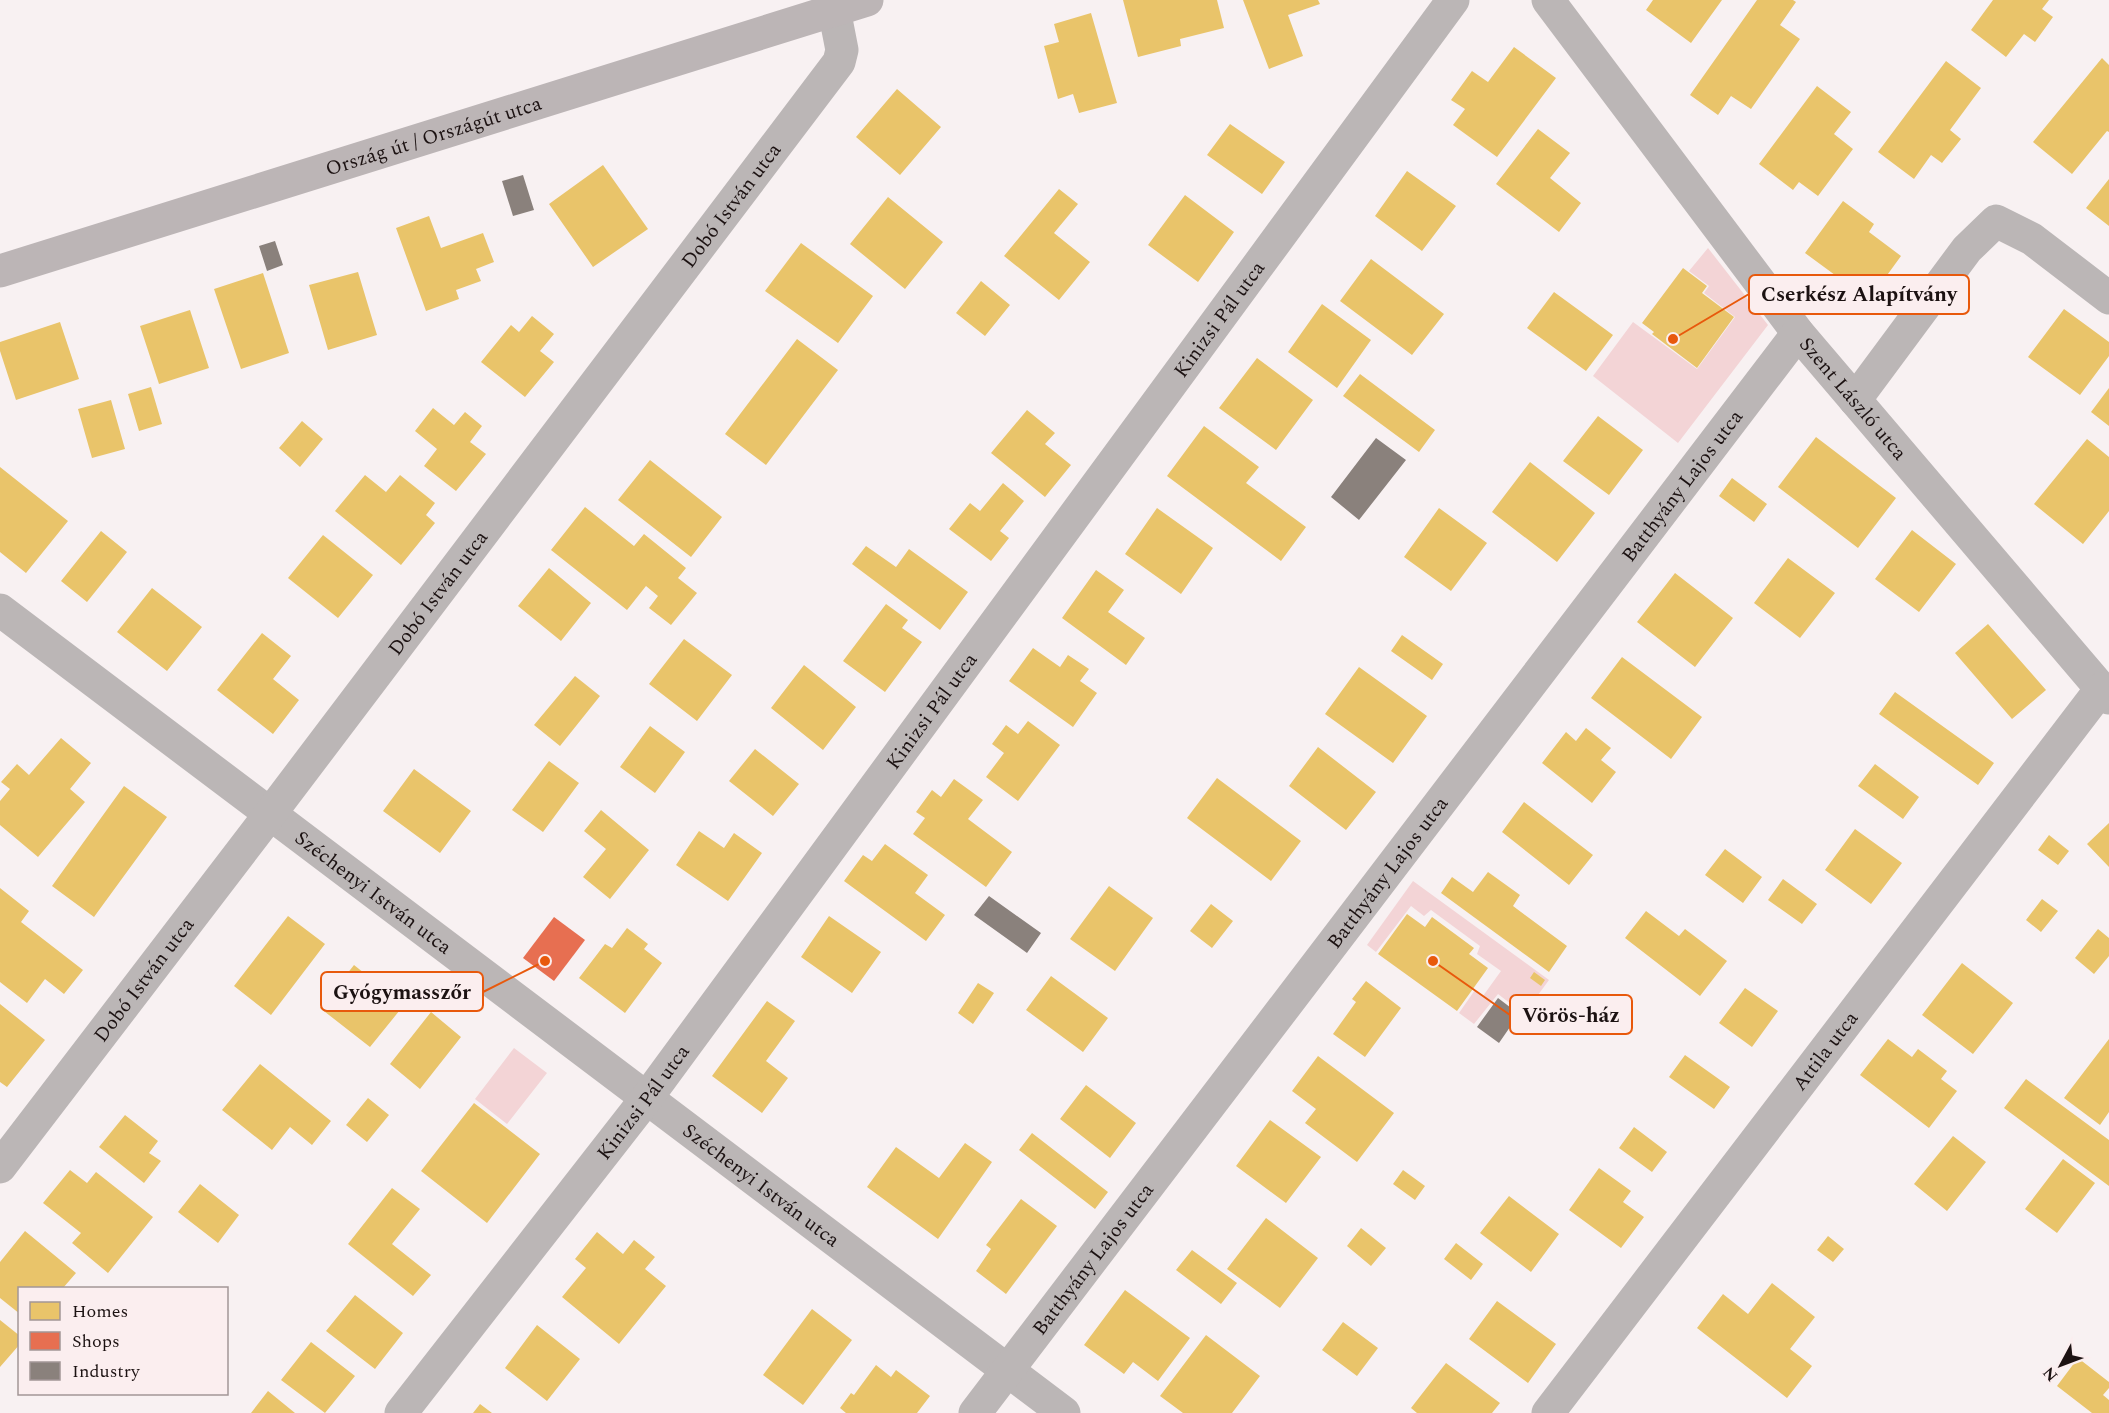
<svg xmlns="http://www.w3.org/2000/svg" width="2109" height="1413" viewBox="0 0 2109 1413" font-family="Spectral,serif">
  <rect width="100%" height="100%" fill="#f8f1f2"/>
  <!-- green -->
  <path fill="#f3d4d6" d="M1708,248L1768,325L1678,443L1593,376L1633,322L1697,369L1735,317L1704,293L1709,286L1689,271Z
    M1413,881L1549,980L1524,1014L1498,994L1474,1024L1459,1013L1475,990L1483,996L1501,971L1477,954L1480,946L1431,910L1424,916L1411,906L1376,952L1367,945Z
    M514,1048L547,1073L507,1124L475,1099Z"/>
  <!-- homes -->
  <path fill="#e9c46a" d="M1123,0H1217L1224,28L1180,39L1181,46L1138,57Z
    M1243,0H1318L1320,4L1288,15L1303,56L1269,69Z
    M1653,0H1722L1691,43L1646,10Z
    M1757,0H1793L1796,2L1780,25L1800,39L1751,109L1731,96L1718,115L1690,95Z
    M1993,0H2049L2042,9L2053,17L2035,42L2024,34L2006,57L1971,30Z
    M1091,13L1117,103L1079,113L1073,94L1058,99L1044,46L1059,42L1054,24Z
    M1514,47L1556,78L1497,157L1453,125L1465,109L1451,100L1472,71L1488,82Z
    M2102,58L2109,65V132L2107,131L2072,174L2033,142Z
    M1946,61L1981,88L1950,130L1961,139L1942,163L1931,155L1914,179L1878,152Z
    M1817,86L1851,112L1834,134L1853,149L1818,196L1799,182L1793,190L1759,164Z
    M897,89L941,127L900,175L856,137Z
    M1230,124L1285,162L1262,194L1207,155Z
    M1538,129L1570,153L1550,178L1581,203L1559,232L1496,184Z
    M603,165L648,229L593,267L549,204Z
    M1407,171L1456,206L1422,251L1375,216Z
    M2109,179V226L2086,208Z
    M1059,189L1078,204L1054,233L1090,262L1059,300L1004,256Z
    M1185,195L1234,232L1198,282L1148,245Z
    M888,197L943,242L905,289L850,244Z
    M1843,201L1874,224L1869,232L1901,256L1869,300L1805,253Z
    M429,216L441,248L483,233L494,262L476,269L481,281L456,290L459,299L426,311L396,228Z
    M801,243L873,296L838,343L765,291Z
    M1371,259L1444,314L1412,355L1340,301Z
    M1683,268L1707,286L1702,293L1734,317L1697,368L1652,334L1654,332L1642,323Z
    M358,272L377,335L328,350L309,285Z
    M263,273L289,353L241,369L214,289Z
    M981,281L1010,305L985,336L956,313Z
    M1554,292L1613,335L1586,371L1527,328Z
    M1322,304L1371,340L1337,388L1288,352Z
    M2064,309L2109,342V356L2080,395L2028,357Z
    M190,310L209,368L159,384L140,326Z
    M532,316L554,334L540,351L554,362L525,397L481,362L511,325L519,332Z
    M60,322L79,379L16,400L0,351V342Z
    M797,339L838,370L766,465L725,434Z
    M1257,358L1313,400L1276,450L1219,408Z
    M1360,374L1435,430L1419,452L1343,396Z
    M151,387L162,424L139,431L128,394Z
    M2109,388V426L2091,412Z
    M111,400L125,449L92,458L78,409Z
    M433,408L454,425L465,412L482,426L470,442L486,454L456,491L424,466L437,449L415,431Z
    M1027,410L1055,433L1045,444L1071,465L1045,497L991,453Z
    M1598,416L1643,450L1609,495L1563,461Z
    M302,421L323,439L300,467L279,448Z
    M1204,426L1259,467L1246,483L1306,527L1281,561L1167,476Z
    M1816,437L1896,498L1858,548L1778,487Z
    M2087,439L2109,457V511L2083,544L2034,504Z
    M650,460L722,517L691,557L618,500Z
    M1530,462L1595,513L1557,562L1492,512Z
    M0,467L68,521L26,573L0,552Z
    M365,475L386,492L400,475L435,503L426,515L435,523L401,565L335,511Z
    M1732,478L1767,504L1754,522L1719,496Z
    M1003,483L1024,501L1000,531L1009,538L991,561L949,529L970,503L980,511Z
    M585,507L634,546L644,534L686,568L678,578L697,593L671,625L649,608L658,596L646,586L627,610L551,550Z
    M1157,508L1213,548L1181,594L1125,554Z
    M1439,508L1487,543L1451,591L1404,557Z
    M1912,530L1956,564L1919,612L1875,579Z
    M101,531L127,552L87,602L61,581Z
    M323,535L373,575L338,618L288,578Z
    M866,546L896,567L909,549L968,592L940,630L852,564Z
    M1788,558L1835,593L1800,638L1754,603Z
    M549,568L591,603L561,641L518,606Z
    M1096,570L1124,590L1108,612L1145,638L1126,665L1062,618Z
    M1675,573L1733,618L1695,667L1637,622Z
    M152,588L202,627L167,671L117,632Z
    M886,604L908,620L902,628L922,642L885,692L843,661Z
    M1988,624L2046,690L2012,719L1955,653Z
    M262,633L291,656L273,679L299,700L273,734L217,690Z
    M1402,635L1443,664L1432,680L1391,651Z
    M684,639L732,675L697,721L649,684Z
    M1033,648L1060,667L1068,655L1089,669L1080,681L1097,693L1073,727L1009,681Z
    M1622,657L1702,717L1671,759L1591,698Z
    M804,665L856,707L823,750L771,708Z
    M1359,667L1427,716L1393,763L1325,714Z
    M575,676L600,696L560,746L534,725Z
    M1895,692L1994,763L1978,785L1879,714Z
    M1028,721L1060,745L1018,801L986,777L1004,753L992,744L1006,725L1018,734Z
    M650,726L685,752L655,793L620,767Z
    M1586,728L1611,748L1601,760L1616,772L1592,803L1542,763L1566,732L1576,741Z
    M61,738L91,763L70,789L85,802L38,857L0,825V801L10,789L1,782L17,764L29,775Z
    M1318,747L1376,792L1346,830L1289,786Z
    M755,749L799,784L773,816L729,781Z
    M549,761L579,783L543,832L512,810Z
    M1875,764L1919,797L1903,819L1858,786Z
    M414,769L471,811L440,853L383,811Z
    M1217,778L1301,841L1271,881L1187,818Z
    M954,779L983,800L968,819L1012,852L986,887L913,834L925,818L916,812L932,790L941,797Z
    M124,786L167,817L94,917L52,886Z
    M1524,802L1593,855L1569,885L1502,832Z
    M601,810L649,850L610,899L583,877L606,849L584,831Z
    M2109,823V867L2087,844Z
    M1855,829L1902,863L1871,904L1825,870Z
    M699,831L724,848L734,833L762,853L728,901L676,865Z
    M2049,835L2069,851L2058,865L2038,850Z
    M885,844L928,875L915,893L945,915L926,941L844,881L863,855L872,861Z
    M1725,849L1762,877L1743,903L1705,875Z
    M1488,872L1520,895L1513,906L1567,946L1549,972L1441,893L1452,877L1473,892Z
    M1783,879L1817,904L1802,924L1768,900Z
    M1109,886L1153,918L1115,971L1070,939Z
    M0,888L29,911L21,922L83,970L64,994L45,979L27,1003L0,982Z
    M2042,899L2058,911L2041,932L2026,920Z
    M1211,904L1233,921L1212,948L1190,931Z
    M1646,911L1679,936L1685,929L1727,961L1700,996L1625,938Z
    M1407,914L1425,927L1432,917L1474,948L1469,954L1488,968L1457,1011L1378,954Z
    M288,916L325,944L271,1015L234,986Z
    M829,916L881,952L852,993L801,957Z
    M627,928L648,944L644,949L662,963L625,1013L579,978L605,944L612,948Z
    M2098,929L2109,938V956L2094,974L2075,958Z
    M1962,963L2013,1003L1973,1054L1922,1015Z
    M354,965L404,1005L370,1047L320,1008Z
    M1534,972L1545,980L1541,986L1530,978Z
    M1051,976L1108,1018L1083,1052L1026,1010Z
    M1366,981L1401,1008L1365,1057L1333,1034L1356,1002L1352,999Z
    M978,983L994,993L973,1024L958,1013Z
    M1745,988L1778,1011L1752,1047L1719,1023Z
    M767,1001L795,1021L766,1061L788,1078L762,1113L712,1076Z
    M0,1004L45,1040L7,1087L0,1082Z
    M431,1012L461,1037L420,1089L390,1064Z
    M1888,1039L1912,1057L1918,1049L1947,1071L1941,1079L1957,1091L1929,1128L1860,1075Z
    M2109,1039V1112L2100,1125L2064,1098Z
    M1685,1055L1730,1087L1714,1109L1669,1077Z
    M1318,1056L1394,1113L1357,1162L1305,1123L1316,1109L1292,1091Z
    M260,1064L331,1121L312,1145L290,1127L272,1150L222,1110Z
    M2026,1079L2109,1140V1186L2004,1108Z
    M1086,1085L1136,1123L1110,1158L1060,1119Z
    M368,1098L389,1115L367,1142L346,1125Z
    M474,1103L540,1154L487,1223L421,1171Z
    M125,1115L158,1141L149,1153L161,1161L144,1183L99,1147Z
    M1270,1120L1321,1157L1286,1203L1236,1166Z
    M1634,1127L1667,1152L1652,1172L1619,1148Z
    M1032,1133L1108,1192L1095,1209L1019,1150Z
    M1953,1136L1986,1162L1947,1211L1914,1184Z
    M965,1143L992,1162L938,1239L867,1187L896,1147L939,1178Z
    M2063,1159L2095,1183L2057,1233L2025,1209Z
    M1599,1168L1631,1191L1623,1202L1644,1217L1621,1248L1569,1210Z
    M70,1170L87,1183L96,1172L153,1217L108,1273L72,1243L81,1233L43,1203Z
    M1403,1170L1425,1186L1415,1200L1393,1184Z
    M200,1184L239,1215L218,1243L178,1212Z
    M392,1188L420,1209L392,1244L431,1275L413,1296L348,1244Z
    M1509,1196L1559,1234L1531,1272L1480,1233Z
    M1021,1199L1057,1226L1006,1294L976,1271L991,1249L986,1245Z
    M1266,1218L1318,1258L1280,1308L1227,1269Z
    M1361,1228L1386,1248L1371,1266L1347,1246Z
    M25,1231L76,1273L63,1288H20V1314L0,1298V1262Z
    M597,1232L623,1254L634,1240L655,1257L645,1269L666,1286L619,1344L562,1297L586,1268L575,1259Z
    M1828,1236L1844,1249L1833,1262L1817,1250Z
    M1456,1243L1483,1264L1471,1280L1444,1259Z
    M1192,1250L1237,1283L1221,1304L1176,1270Z
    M1772,1283L1815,1317L1790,1349L1812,1366L1787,1398L1697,1328L1723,1294L1748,1314Z
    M1125,1290L1190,1338L1158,1381L1133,1362L1124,1374L1084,1345Z
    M355,1295L403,1333L375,1369L326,1331Z
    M1497,1301L1556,1344L1528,1383L1469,1339Z
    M812,1309L852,1340L803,1405L763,1375Z
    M0,1320L20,1336V1344L0,1367Z
    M1343,1322L1378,1348L1357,1376L1322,1350Z
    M537,1325L580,1359L547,1401L505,1368Z
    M1206,1335L1260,1376L1232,1413H1183L1160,1396Z
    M311,1342L355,1376L325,1413L281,1380Z
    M2078,1358L2109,1382V1388L2103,1395L2109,1400V1413H2092L2057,1386Z
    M1446,1363L1500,1403L1492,1413H1417L1411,1408Z
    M876,1365L891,1377L896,1370L930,1396L917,1413H846L840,1408L851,1393L854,1395Z
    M268,1391L295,1413H251Z
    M480,1404L492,1413H473Z"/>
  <!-- shops -->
  <path fill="#e76f51" d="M554,917L585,940L554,981L523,958Z"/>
  <!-- industry -->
  <path fill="#8a817c" d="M523,175L534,210L513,216L502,181Z
    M275,241L283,265L267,271L259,246Z
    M1376,438L1406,460L1359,520L1331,497Z
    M989,896L1041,933L1027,953L974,915Z
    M1498,998L1519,1014L1499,1043L1477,1027Z"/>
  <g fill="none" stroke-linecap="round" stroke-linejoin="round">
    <!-- street -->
    <g stroke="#bbb6b6" stroke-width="33">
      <path id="s1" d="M1548,0L1798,333L2109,698"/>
      <path d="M1855,400L1967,249L1996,221L2032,239L2109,298"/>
      <path id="s2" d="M0,610L1064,1413"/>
      <path id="s3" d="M0,1167L270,814L839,62L842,50L834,9"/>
      <path id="s4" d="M401,1413L646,1099L1453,0"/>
      <path id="s5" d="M975,1413L1798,333"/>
      <path id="s6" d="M1548,1413L2101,689"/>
    </g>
    <!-- secondary -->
    <path stroke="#bcb5b6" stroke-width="33" id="s7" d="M0,271L867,0"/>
  </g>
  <g text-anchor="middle" stroke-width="6" stroke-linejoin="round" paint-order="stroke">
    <!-- street labels -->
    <g font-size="20" fill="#1c1212" stroke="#fbeeef">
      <text dy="7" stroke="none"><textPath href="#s7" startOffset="454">Ország út / Országút utca</textPath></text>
      <text dy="7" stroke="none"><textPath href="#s3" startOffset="1208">Dobó István utca</textPath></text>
      <text dy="7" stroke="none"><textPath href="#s4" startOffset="1366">Kinizsi Pál utca</textPath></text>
      <text dy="7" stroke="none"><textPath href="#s1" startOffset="502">Szent László utca</textPath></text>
      <text dy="7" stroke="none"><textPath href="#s5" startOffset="1166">Batthyány Lajos utca</textPath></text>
      <text dy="7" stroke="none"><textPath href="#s3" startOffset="722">Dobó István utca</textPath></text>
      <text dy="7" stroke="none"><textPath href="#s4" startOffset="880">Kinizsi Pál utca</textPath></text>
      <text dy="7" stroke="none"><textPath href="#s5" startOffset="680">Batthyány Lajos utca</textPath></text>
      <text dy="7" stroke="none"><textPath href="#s2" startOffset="468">Széchenyi István utca</textPath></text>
      <text dy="7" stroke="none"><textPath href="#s3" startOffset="236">Dobó István utca</textPath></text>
      <text dy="7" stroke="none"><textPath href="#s6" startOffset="456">Attila utca</textPath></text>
      <text dy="7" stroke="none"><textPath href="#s4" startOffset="394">Kinizsi Pál utca</textPath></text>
      <text dy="7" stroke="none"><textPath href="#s2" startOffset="954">Széchenyi István utca</textPath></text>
      <text dy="7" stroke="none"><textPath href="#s5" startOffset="194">Batthyány Lajos utca</textPath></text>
    </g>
  </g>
  <!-- callouts -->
  <path fill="none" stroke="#e8590c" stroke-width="2" d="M1673 339L1749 294M545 961L483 992M1433 961L1510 1015"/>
  <g fill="#e8590c" stroke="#fbeeef" stroke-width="2">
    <circle cx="1673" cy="339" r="6"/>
    <circle cx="545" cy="961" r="6"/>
    <circle cx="1433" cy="961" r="6"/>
  </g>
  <g fill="#fbeeef" stroke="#e8590c" stroke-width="2">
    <rect x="1749" y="275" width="220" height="39" rx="6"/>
    <rect x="321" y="972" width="162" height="39" rx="6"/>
    <rect x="1510" y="995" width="122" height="39" rx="6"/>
  </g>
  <g font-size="21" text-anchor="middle" font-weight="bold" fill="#1c1212">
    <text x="1859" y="301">Cserkész Alapítvány</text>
    <text x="402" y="999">Gyógymasszőr</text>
    <text x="1571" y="1022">Vörös-ház</text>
  </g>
  <!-- legend -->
  <rect x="18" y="1287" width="210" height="108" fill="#fbeeef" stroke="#a29697" stroke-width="1.5"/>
  <rect x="30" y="1302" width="30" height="18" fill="#e9c46a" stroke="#a29697" stroke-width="1.5"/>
  <text x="72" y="1317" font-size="18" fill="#1c1212">Homes</text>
  <rect x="30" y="1332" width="30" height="18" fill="#e76f51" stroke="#a29697" stroke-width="1.5"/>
  <text x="72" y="1347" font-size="18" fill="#1c1212">Shops</text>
  <rect x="30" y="1362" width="30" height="18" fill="#8a817c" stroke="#a29697" stroke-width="1.5"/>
  <text x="72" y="1377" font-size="18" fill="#1c1212">Industry</text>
  <!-- north arrow -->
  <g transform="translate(2061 1365) rotate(229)" stroke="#fbeeef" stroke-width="4.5" paint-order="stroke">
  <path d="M0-4.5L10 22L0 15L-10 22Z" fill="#1c1212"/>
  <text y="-9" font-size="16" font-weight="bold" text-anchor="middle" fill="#1c1212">N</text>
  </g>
</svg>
